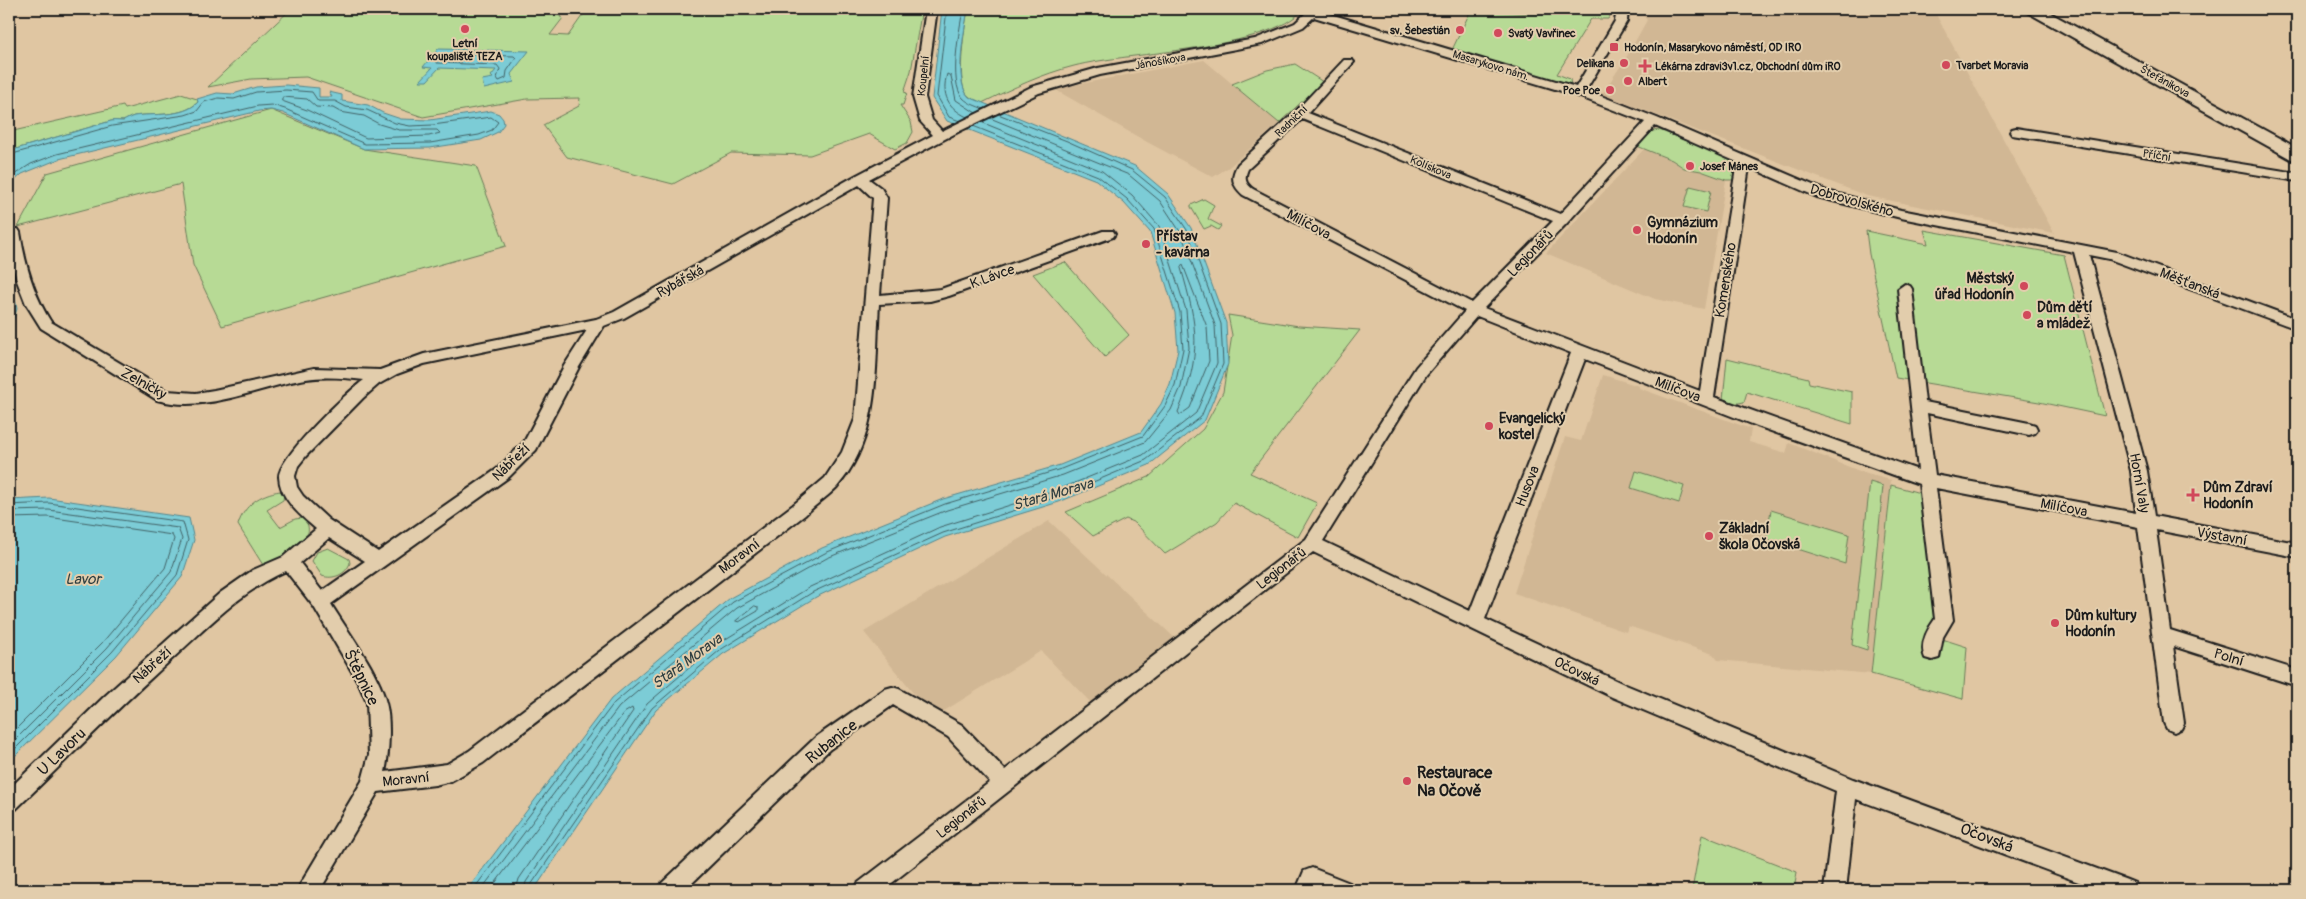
<svg xmlns="http://www.w3.org/2000/svg" width="2306" height="899" viewBox="0 0 2306 899" font-family="Pangolin,sans-serif">
  <rect width="100%" height="100%" fill="#e0c6a2"/>
  <filter id="ink" filterUnits="userSpaceOnUse"><feTurbulence type="fractalNoise" baseFrequency=".02" numOctaves="2"/><feDisplacementMap in="SourceGraphic" scale="10" xChannelSelector="R" yChannelSelector="G"/><feConvolveMatrix kernelMatrix="1 2 1 2 8 2 1 2 1" color-interpolation-filters="sRGB"/></filter>
  <g filter="url(#ink)">
    <!-- built -->
    <path fill="#d1b794" d="M1726,9H1933L2054,233L1867,196L1602,94L1626,58L1647,20L1643,15Z
      M1204,60L1279,123L1229,167L1213,177L1147,142L1054,89Z
      M1645,148L1672,160L1684,168L1701,171L1726,180L1704,309L1655,299L1546,253Z
      M1603,375L1639,386V388L1751,429L1749,442L1786,453L1789,443L1867,474L1891,480L1872,674L1718,660L1713,654L1628,626L1626,632L1514,593L1565,437L1581,441Z
      M1049,521L1177,640L1092,704L1041,651L939,714L926,709L864,632Z"/>
    <!-- green -->
    <path fill="#b7da95" stroke="#6a7b58" d="M291,9H570L564,11L560,17L563,18L550,35L568,36L587,9H922L911,71L904,92L907,93L903,105H900L911,122L913,132L907,143L895,149L869,134L810,155L731,153L673,184L567,157L543,125L579,106L580,98L527,99L423,117L306,77L251,79L208,87Z
      M968,9H1304C1266,51 1132,51 1074,66C1042,74 1013,88 982,103C977,101 969,98 966,93C956,79 965,26 968,9Z
      M1589,9H1604L1609,11L1610,16L1608,19H1591L1557,74L1570,79L1571,86L1452,50L1471,10C1507,11 1555,19 1589,9Z
      M1295,64L1323,82L1279,123L1232,84L1267,70Z
      M181,94L197,99L198,102C182,118 154,113 134,116C130,117 126,120 123,121C119,121 115,120 111,121L9,151V132L123,106L125,109Z
      M271,110L364,149L476,166L506,246L222,326L193,265L181,184L18,227L47,173Z
      M1659,130L1733,159L1737,165L1735,180H1726L1701,171L1684,168L1672,160L1637,146L1653,131Z
      M1690,186L1711,191L1706,212L1684,207Z
      M1204,199L1214,205L1208,219L1221,226L1218,230L1211,226L1204,229L1191,207V205Z
      M1924,230L2064,255L2105,416L2039,402L1896,378L1869,254L1866,231L1928,244Z
      M1065,262L1129,335L1105,357L1033,274Z
      M1228,315L1299,326L1360,330L1250,473L1317,503L1298,537L1234,503L1217,522L1165,554L1135,523L1126,519L1093,536L1066,512L1149,477L1203,429L1223,392L1232,335Z
      M1727,358L1808,378L1809,383L1852,392V424L1747,392L1744,402L1733,404L1723,400Z
      M1636,471L1684,486L1679,503L1631,488Z
      M1870,482L1883,486L1867,650L1852,645Z
      M1891,485L1920,493L1936,637L1967,647L1963,699L1871,674Z
      M280,491L284,494L283,500L267,510L280,527L295,519L303,518C324,539 278,560 263,565L238,525C244,505 260,494 280,491Z
      M1771,510L1849,534L1845,564L1766,539Z
      M328,548L349,559L350,563C346,574 334,580 322,576L312,561L317,552Z
      M1702,835L1797,872L1794,890H1692Z"/>
    <!-- water -->
    <path fill="#7bccd6" stroke="#55868c" d="M942,9H968C965,29 953,82 969,97L1135,166L1168,194L1191,228L1226,323L1228,364L1205,420L1149,465L1059,502L945,537L816,597L723,654L656,710L534,890H467L611,699L730,598L822,548L943,499L1060,465L1141,432L1161,404L1170,384L1178,350L1175,313L1150,232L1124,203L1096,180L947,121L932,98Z
      M438,49L529,51L511,74L514,82L484,89L482,80L493,78L491,76L496,70L439,68L427,81H420L432,68L423,67Z
      M286,85L319,88V97H332L329,92L342,95V101L368,105L383,113L401,119L430,120L491,111L499,114L503,119L504,124L498,132L481,140L430,148L364,149L283,113L271,110L259,111L59,159L22,174L9,186V151L111,121C115,120 119,121 123,121C126,120 130,117 134,116C153,113 183,118 198,102L197,99L217,93L233,94L256,87Z
      M9,267L17,309L9,332Z
      M49,498L189,518L194,540L182,577L116,656L9,762V500Z"/>
    <g fill="none" stroke-linecap="round" stroke-linejoin="round">
      <!-- shore -->
      <path stroke="#426266" stroke-width="1" d="M947,9L937,96L949,117L960,121
        M963,9C960,29 948,82 963,98C969,104 977,106 984,109
        M442,54L514,56L516,58L507,71L506,78L499,81L497,78L500,69L497,65L437,63L436,59Z
        M283,97L307,99L316,107L333,108L340,112L364,116L379,124L399,130H437L440,133L429,136L366,138L307,110L282,101Z
        M967,117C948,108 941,95 947,74L951,76L956,100L976,113
        M9,155L112,126L185,115L197,111L204,102L218,98L234,99L256,92L286,90L312,92L318,101H335L346,107L367,110L395,123L410,126L433,125L491,117L498,122L492,130L479,135L430,143L365,144L285,109L272,105L258,106L57,154L31,164L9,178
        M1183,265L1207,327L1209,361L1190,408L1180,415L1178,412C1202,355 1198,326 1181,268Z
        M9,505L49,503L183,522L188,540L177,575L112,652L9,755
        M9,511L49,510L178,528L182,539L171,572L107,648L9,746
        M9,518L48,517L172,535L174,539L165,568L102,643L9,736
        M755,606L758,607V611L739,622L736,621Z
        M473,890L614,703L733,602L825,553L945,504L1061,469L1143,436L1165,406L1175,385L1183,349L1180,312L1154,229L1127,199L1098,176L973,126
        M481,890L619,707L737,608L827,558L947,510L1063,475L1145,442L1171,410L1181,387L1189,348L1186,310L1159,226L1132,195L1102,171L981,122
        M490,890L624,713L632,708L633,711L519,879L516,890
        M524,890L526,882L647,704L716,645L810,587L940,527L1055,491L1143,455L1196,413L1217,363L1215,325L1181,233L1160,201L1129,175L990,118
        M530,890L531,885L652,708L720,650L813,592L943,533L1057,497L1146,460L1201,417L1223,364L1221,324L1187,230L1165,197L1132,170L1067,141L998,114"/>
      <defs>
        <path id="minor" d="M926,9H937L925,97L932,120L942,131L1031,87L1098,68L1255,39L1295,23L1310,9H1321L1320,11L1576,87L1615,21L1617,9H1628L1627,21L1586,90L1657,118L1827,191L1901,210L2117,252L2297,319V329L2109,259L2089,255L2147,471L2154,516L2297,543V557L2156,530L2170,630L2297,670V686L2173,646L2184,723L2181,729L2174,732L2167,729L2164,723L2138,527L1936,488L1953,620L1943,637L1939,658L1932,660L1925,658C1919,644 1927,630 1935,619L1919,484L1757,426L1585,359L1485,619L1626,685L1853,779L2127,880L2135,883L2138,890H2100L1856,799L1846,890H1824L1836,791L1612,697L1313,552L883,890H855L858,883L990,782L948,737L893,705L830,749L685,890H659L662,883L816,737L885,689L892,687L899,689L962,725L1005,770L1306,539L1416,367L1465,311L1243,195C1232,185 1230,177 1238,164L1296,111L1344,60H1352L1354,62L1308,113L1560,214L1645,122L1575,95L1314,17L1303,27L1262,44L1100,75L1039,93L960,131L869,179L881,188L887,198L880,295L941,289L1103,231H1113L1115,234L1113,237L949,296L930,301L879,304C875,366 881,438 837,487C827,497 815,505 805,515L483,763L451,781L435,785L378,792L320,890H297L362,781L369,755L367,703L358,682L314,607L286,571C241,591 208,626 172,659C119,707 68,758 16,809L9,811V789L106,695L220,593L253,570L283,557L316,529C301,516 280,499 279,477C278,458 347,392 364,380C345,378 325,376 306,379C257,387 207,414 157,400L41,328L26,304L17,281L9,249V229H18L20,232C25,264 33,294 51,322L167,391L196,393L214,390L314,368L380,370L424,354L596,319L614,312L855,176L933,135L920,121L913,97ZM1302,119L1553,221L1472,303L1253,189C1245,183 1244,178 1248,169ZM1655,126L1737,162L1700,391L1484,308L1567,223ZM1749,167L1817,197L1901,218L2074,252L2131,471L2136,513L1935,475L1927,413L2029,435L2035,433L2037,429L2035,425L2029,423L1925,402L1912,289L1910,286L1905,284L1898,289L1918,470L1714,397ZM859,185L873,198L855,419L842,452L825,478L793,505L469,751L447,764L385,772C389,755 391,720 386,703C379,672 348,632 331,604L509,477L536,450L579,367L604,326L624,318ZM1477,316L1571,353L1470,611L1323,541L1426,375ZM587,330L564,366L524,442L497,469L378,552L329,520L303,496L297,487L295,476L298,466L306,456L363,398L379,384L397,374L424,364ZM329,538L365,561L322,591L300,563Z
          M2016,128L2297,173V181L2012,135L2010,132L2012,129Z
          M1312,868L1350,883L1353,890H1296L1304,871Z"/>
        <path id="secondary" d="M2024,9H2043L2297,148V160L2291,159L2027,12Z"/>
      </defs>
      <!-- minor casing -->
      <use href="#minor" stroke="#1c1c1c" stroke-width="4"/>
      <!-- secondary casing -->
      <use href="#secondary" stroke="#1c1c1c" stroke-width="4"/>
      <!-- minor -->
      <use href="#minor" fill="#e2cdac" fill-rule="evenodd"/>
      <!-- secondary -->
      <use href="#secondary" fill="#e2cdac" fill-rule="evenodd"/>
    </g>
  </g>
  <!-- markers -->
  <g fill="#d1495b" stroke="#e2cdac" stroke-width="2">
    <circle cx="465" cy="29" r="5"/>
    <circle cx="1460" cy="30" r="5"/>
    <circle cx="1498" cy="33" r="5"/>
    <rect x="1609" y="42" width="10" height="10" rx="2.5"/>
    <circle cx="1624" cy="63" r="5"/>
    <circle cx="1946" cy="65" r="5"/>
    <path d="M1642.5 58.5h5v5h5v5h-5v5h-5v-5h-5v-5h5z"/>
    <circle cx="1628" cy="81" r="5"/>
    <circle cx="1610" cy="90" r="5"/>
    <circle cx="1690" cy="166" r="5"/>
    <circle cx="1637" cy="230" r="5"/>
    <circle cx="1146" cy="244" r="5"/>
    <circle cx="2024" cy="286" r="5"/>
    <circle cx="2027" cy="315" r="5"/>
    <circle cx="1489" cy="426" r="5"/>
    <path d="M2190.5 487.5h5v5h5v5h-5v5h-5v-5h-5v-5h5z"/>
    <circle cx="1709" cy="536" r="5"/>
    <circle cx="2055" cy="623" r="5"/>
    <circle cx="1407" cy="781" r="5"/>
  </g>
  <g text-anchor="middle" stroke-width="4" stroke-linejoin="round" paint-order="stroke">
    <!-- far-poi labels -->
    <g font-size="11" font-weight="bold" fill="#1c1c1c" stroke="#e2cdac" text-anchor="start">
      <text x="1450" y="34" text-anchor="end">sv. Šebestián</text>
      <text x="1508" y="37">Svatý Vavřinec</text>
      <text x="465" y="47" text-anchor="middle">Letní<tspan x="465" dy="13">koupaliště TEZA</tspan></text>
      <text x="1624" y="51">Hodonín, Masarykovo náměstí, OD IRO</text>
      <text x="1614" y="67" text-anchor="end">Delikana</text>
      <text x="1956" y="69">Tvarbet Moravia</text>
      <text x="1655" y="70">Lékárna zdravi3v1.cz, Obchodní dům iRO</text>
      <text x="1638" y="85">Albert</text>
      <text x="1600" y="94" text-anchor="end">Poe Poe</text>
      <text x="1700" y="170">Josef Mánes</text>
    </g>
    <!-- far-street labels -->
    <g font-size="11" fill="#1c1c1c" stroke="#e2cdac">
      <text transform="translate(1160 61) rotate(-10)" y="4">Jánošíkova</text>
      <text transform="translate(1491 65) rotate(17)" y="4">Masarykovo nám.</text>
      <text transform="translate(923 76) rotate(-84)" y="4">Koupelní</text>
      <text transform="translate(2165 81) rotate(29)" y="4">Štefánikova</text>
      <text transform="translate(1291 121) rotate(-44)" y="4">Radniční</text>
      <text transform="translate(2157 155) rotate(9)" y="4">Příční</text>
      <text transform="translate(1431 167) rotate(23)" y="4">Kolískova</text>
    </g>
    <!-- street labels -->
    <g font-size="14" fill="#1c1c1c" stroke="#e2cdac">
      <text transform="translate(1852 200) rotate(16)" y="5">Dobrovolského</text>
      <text transform="translate(1309 224) rotate(28)" y="5">Milíčova</text>
      <text transform="translate(1530 253) rotate(-46)" y="5">Legionářů</text>
      <text transform="translate(992 276) rotate(-20)" y="5">K Lávce</text>
      <text transform="translate(1725 280) rotate(-81)" y="5">Komenského</text>
      <text transform="translate(680 281) rotate(-29)" y="5">Rybářská</text>
      <text transform="translate(2190 283) rotate(21)" y="5">Měšťanská</text>
      <text transform="translate(144 383) rotate(29)" y="5">Zelničky</text>
      <text transform="translate(1678 389) rotate(21)" y="5">Milíčova</text>
      <text transform="translate(511 462) rotate(-44)" y="5">Nábřeží</text>
      <text transform="translate(2140 483) rotate(80)" y="5">Horní Valy</text>
      <text transform="translate(1527 486) rotate(-69)" y="5">Husova</text>
      <text transform="translate(2064 507) rotate(11)" y="5">Milíčova</text>
      <text transform="translate(2222 536) rotate(10)" y="5">Výstavní</text>
      <text transform="translate(739 556) rotate(-37)" y="5">Moravní</text>
      <text transform="translate(1281 568) rotate(-38)" y="5">Legionářů</text>
      <text transform="translate(2229 657) rotate(17)" y="5">Polní</text>
      <text transform="translate(152 665) rotate(-42)" y="5">Nábřeží</text>
      <text transform="translate(1577 671) rotate(26)" y="5">Očovská</text>
      <text transform="translate(406 779) rotate(-6)" y="5">Moravní</text>
      <text transform="translate(961 817) rotate(-38)" y="5">Legionářů</text>
    </g>
    <!-- poi labels -->
    <g font-size="14" font-weight="bold" fill="#1c1c1c" stroke="#e2cdac" text-anchor="start">
      <text x="1647" y="227">Gymnázium<tspan x="1647" dy="16">Hodonín</tspan></text>
      <text x="1156" y="241">Přístav<tspan x="1156" dy="16">- kavárna</tspan></text>
      <text x="2014" y="283" text-anchor="end">Městský<tspan x="2014" dy="16">úřad Hodonín</tspan></text>
      <text x="2037" y="312">Dům dětí<tspan x="2037" dy="16">a mládež</tspan></text>
      <text x="1499" y="423">Evangelický<tspan x="1499" dy="16">kostel</tspan></text>
      <text x="2203" y="492">Dům Zdraví<tspan x="2203" dy="16">Hodonín</tspan></text>
      <text x="1719" y="533">Základní<tspan x="1719" dy="16">škola Očovská</tspan></text>
      <text x="2065" y="620">Dům kultury<tspan x="2065" dy="16">Hodonín</tspan></text>
    </g>
    <!-- water labels -->
    <g font-size="15" font-style="italic" fill="#2f3f41" stroke="#e2cdac">
      <text transform="translate(1053 494) rotate(-16)" y="5">Stará Morava</text>
      <text x="83" y="584">Lavor</text>
      <text transform="translate(687 661) rotate(-36)" y="5">Stará Morava</text>
    </g>
    <!-- near-street labels -->
    <g font-size="16" fill="#1c1c1c" stroke="#e2cdac">
      <text transform="translate(362 677) rotate(64)" y="6">Štěpnice</text>
      <text transform="translate(831 741) rotate(-38)" y="6">Rubanice</text>
      <text transform="translate(61 751) rotate(-44)" y="6">U Lavoru</text>
      <text transform="translate(1987 837) rotate(21)" y="6">Očovská</text>
    </g>
    <!-- near-poi labels -->
    <g font-size="16" font-weight="bold" fill="#1c1c1c" stroke="#e2cdac" text-anchor="start">
      <text x="1417" y="778">Restaurace<tspan x="1417" dy="18">Na Očově</tspan></text>
    </g>
  </g>
  <!-- margin -->
  <rect width="2306" height="899" fill="none" stroke="#e2cdac" stroke-width="30"/>
  <rect x="15" y="15" width="2276" height="869" fill="none" stroke="#1c1c1c" stroke-width="2" filter="url(#ink)"/>
</svg>
